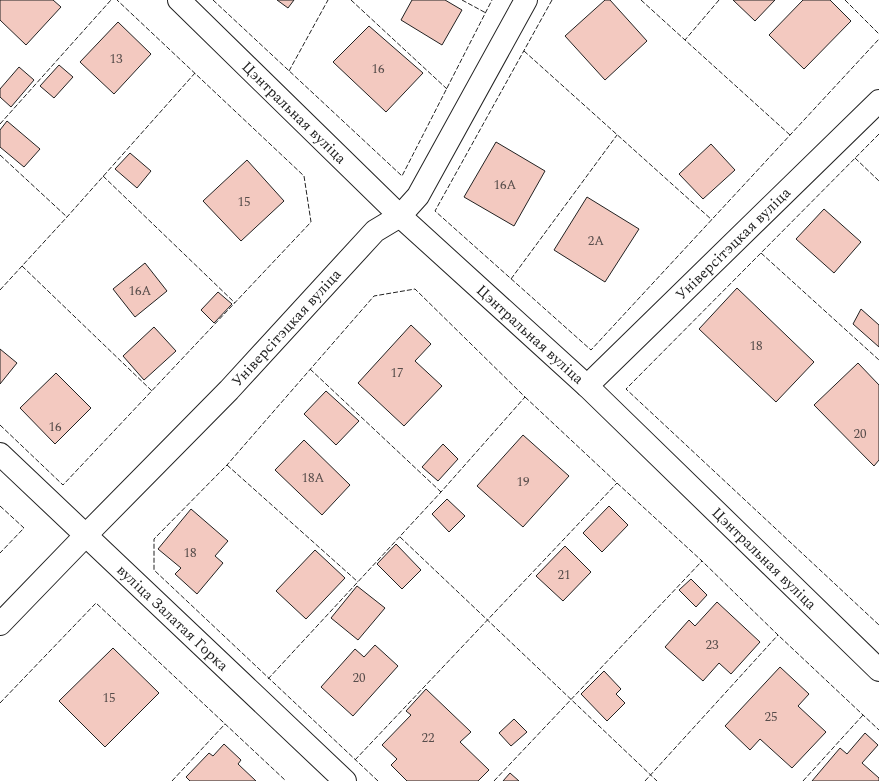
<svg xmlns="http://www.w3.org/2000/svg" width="879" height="781" viewBox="0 0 879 781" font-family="Spectral,serif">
  <rect width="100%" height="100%" fill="#fff"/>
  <!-- building -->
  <path fill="#f3c9c0" stroke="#222" d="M0,0H53L61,7L26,45L0,20Z
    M277,0H294L288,8Z
    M412,0H445L462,10L442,45L401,20Z
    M605,0H610L647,41L605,80L565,36Z
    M733,0H775L755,21Z
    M803,0H830L851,21L804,69L769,35Z
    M118,22L151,54L114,94L80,62Z
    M369,26L423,73L386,112L333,62Z
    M59,65L73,77L54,98L40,86Z
    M19,67L34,80L11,107L0,97V89Z
    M7,121L40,149L24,167L0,147V130Z
    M496,142L545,171L514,226L464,197Z
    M711,144L735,170L703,199L679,174Z
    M130,153L151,171L137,188L115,169Z
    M247,160L284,201L241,241L203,201Z
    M587,197L639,229L605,282L554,250Z
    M824,209L861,242L834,273L796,239Z
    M145,263L167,291L135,317L113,289Z
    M737,288L814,362L776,402L699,329Z
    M218,292L232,304L214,323L201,310Z
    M861,309L879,325V347L853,324Z
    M411,325L431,344L415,361L442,386L404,426L358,383Z
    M154,327L176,351L144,380L123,356Z
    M0,349L17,363L0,384Z
    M858,363L879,385V460L874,466L814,405Z
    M56,373L91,408L55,444L20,408Z
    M326,391L359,421L336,445L304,414Z
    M523,435L569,476L523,527L477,486Z
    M304,440L350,485L322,515L275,470Z
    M443,444L458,459L438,481L422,467Z
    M447,499L465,516L449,532L432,514Z
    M609,506L628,525L602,552L583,533Z
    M191,509L228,541L215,556L223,563L197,594L175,574L181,568L158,549Z
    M396,544L421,570L402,589L377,564Z
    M565,546L591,572L563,601L536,576Z
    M315,550L345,578L306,619L276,591Z
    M691,579L707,595L696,607L679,590Z
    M357,586L385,608L358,640L331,618Z
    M717,602L760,642L731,674L719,663L703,681L665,647L689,620L695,626Z
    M375,645L398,666L353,716L321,687L355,649L364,657Z
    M113,648L159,693L105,747L59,701Z
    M780,667L809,694L798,706L826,732L792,768L760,739L750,750L725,726Z
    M604,671L621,689L616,694L625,703L607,721L581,694Z
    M426,689L471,732L460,742L489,770L478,781H407L391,765L397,759L382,745L411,715L406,711Z
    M514,719L527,732L511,746L499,733Z
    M865,733L878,745L862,763L879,778V781H812L840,748L847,754Z
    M224,744L241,760L238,764L256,781H190L186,777L209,753L213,756Z
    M510,773L519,781H503Z"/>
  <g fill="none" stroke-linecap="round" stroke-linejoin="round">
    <defs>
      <g id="street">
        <path id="s1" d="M179,0L400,216L587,386L879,670"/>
        <path id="s2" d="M587,386L879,101"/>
        <path id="s3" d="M0,454L345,781"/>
        <path id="s4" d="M0,624L86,535L229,390L375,231L400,216L418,196L526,0"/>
      </g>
    </defs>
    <!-- street casing -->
    <use href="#street" stroke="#222" stroke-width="24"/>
    <!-- street -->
    <use href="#street" stroke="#fff" stroke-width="22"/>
    <!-- fence -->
    <path stroke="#222" stroke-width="1" stroke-dasharray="5 2" stroke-linecap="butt" d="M213,0L402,176L492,0
      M351,0L447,89
      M462,0L486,13
      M552,0L435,211L591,350L879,39
      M641,0L685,40
      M719,0L685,40L790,135
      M845,0L879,34
      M524,51L712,220
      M289,71L328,0
      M0,124L111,0
      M879,134L626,389L879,625
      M0,155L67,217
      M855,158L879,181
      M103,176L235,303
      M761,253L879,360
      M22,266L152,391
      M511,279L617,135
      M0,290L67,217L195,73
      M310,369L441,492
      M525,397L617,483L702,561L778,635L879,730
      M0,425L63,485L311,222L304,176L117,0
      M227,465L358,582
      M0,506L24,528L0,553
      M400,537L657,781
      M268,679L441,492L525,397L415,289L374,296L227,465L154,539V570L378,781
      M0,703L96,603L286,781
      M355,760L617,483
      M172,781L225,724
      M494,781L702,561
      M645,781L778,635
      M803,781L863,715"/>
  </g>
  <g text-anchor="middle" stroke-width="3" stroke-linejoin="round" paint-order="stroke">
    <!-- number labels -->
    <g font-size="13" fill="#564c4a">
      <text x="116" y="63">13</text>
      <text x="378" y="73">16</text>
      <text x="505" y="189">16А</text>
      <text x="244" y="206">15</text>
      <text x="596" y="245">2А</text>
      <text x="140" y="295">16А</text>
      <text x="756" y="350">18</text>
      <text x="397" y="377">17</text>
      <text x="55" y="431">16</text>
      <text x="860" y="438">20</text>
      <text x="313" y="482">18А</text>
      <text x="523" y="486">19</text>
      <text x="190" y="557">18</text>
      <text x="564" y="579">21</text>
      <text x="712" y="649">23</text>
      <text x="359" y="682">20</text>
      <text x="109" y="702">15</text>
      <text x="771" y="721">25</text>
      <text x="428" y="742">22</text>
    </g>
    <!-- street labels -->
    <g font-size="15" fill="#222" stroke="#fff">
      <text dy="5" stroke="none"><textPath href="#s1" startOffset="161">Цэнтральная вуліца</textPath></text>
      <text dy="5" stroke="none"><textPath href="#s2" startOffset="204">Універсітэцкая вуліца</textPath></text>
      <text dy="5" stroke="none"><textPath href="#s4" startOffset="412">Універсітэцкая вуліца</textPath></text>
      <text dy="5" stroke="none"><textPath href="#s1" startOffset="485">Цэнтральная вуліца</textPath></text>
      <text dy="5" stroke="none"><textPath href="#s1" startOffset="809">Цэнтральная вуліца</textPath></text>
      <text dy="5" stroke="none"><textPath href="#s3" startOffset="238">вуліца Залатая Горка</textPath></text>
    </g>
  </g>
</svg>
